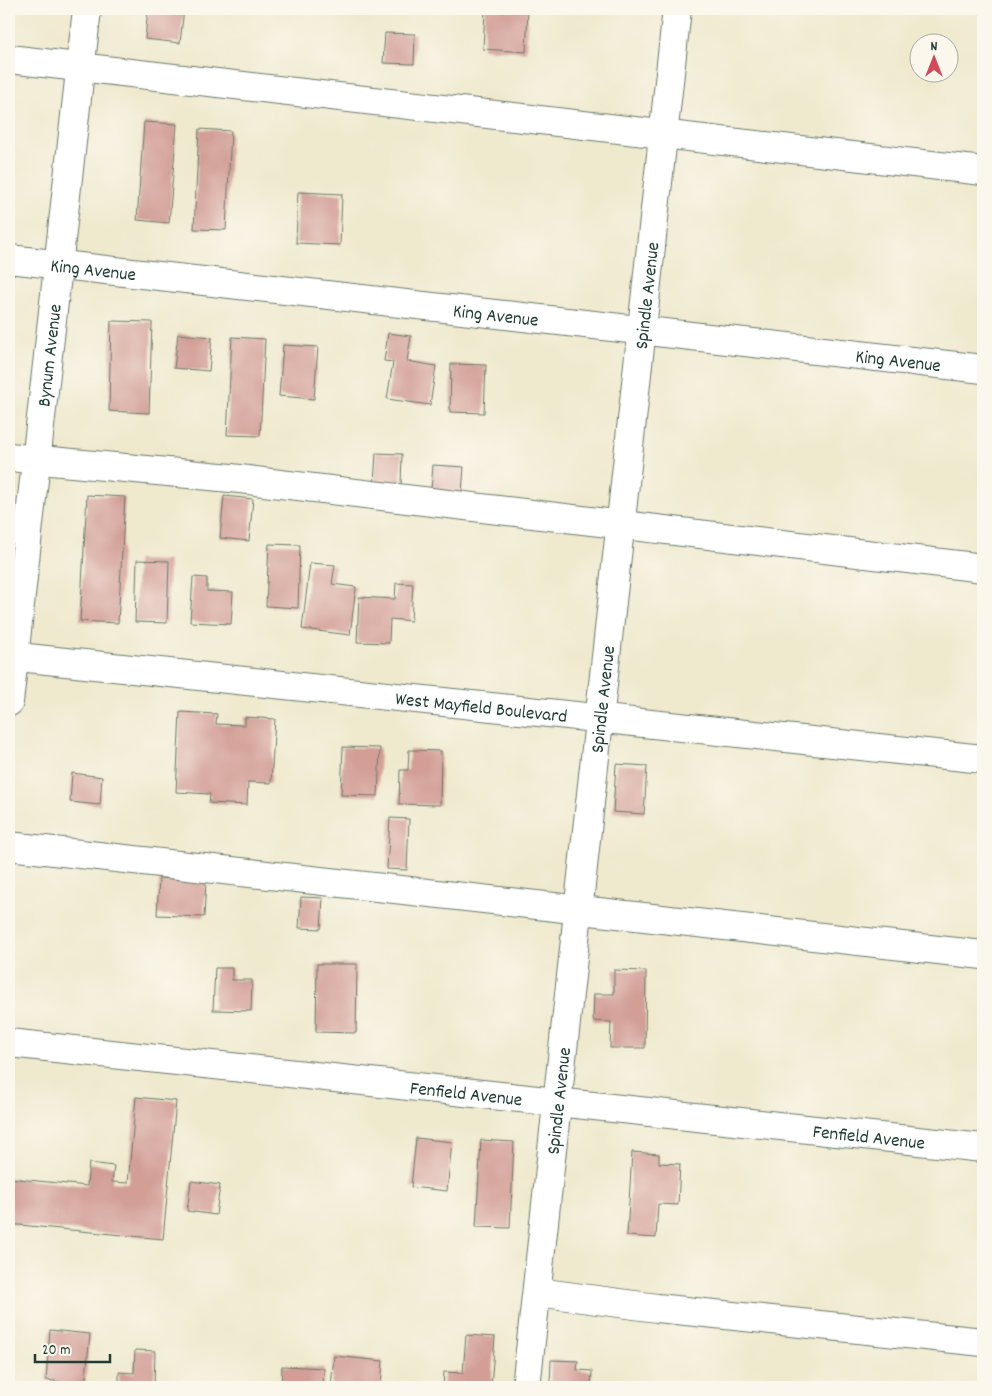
<svg xmlns="http://www.w3.org/2000/svg" width="992" height="1396" viewBox="0 0 992 1396" font-family="Dekko,sans-serif">
  <rect width="100%" height="100%" fill="#fbf7ec"/>
  <filter id="ink" filterUnits="userSpaceOnUse"><feTurbulence type="fractalNoise" baseFrequency=".02" numOctaves="2"/><feDisplacementMap in="SourceGraphic" scale="10" xChannelSelector="R" yChannelSelector="G"/><feConvolveMatrix kernelMatrix="1 2 1 2 8 2 1 2 1" color-interpolation-filters="sRGB"/></filter>
  <filter id="wash" filterUnits="userSpaceOnUse"><feTurbulence type="fractalNoise" baseFrequency=".0096" numOctaves="4" result="noise"/><feDisplacementMap in="SourceGraphic" scale="20" xChannelSelector="R" yChannelSelector="G"/><feGaussianBlur stdDeviation="1.12" result="paint"/><feColorMatrix in="noise" values="0 0 0 0 0 0 0 0 0 0 0 0 0 0 0 0 0 1.4 0 .05"/><feComposite in="paint" operator="in"/></filter>
  <g filter="url(#wash)">
    <rect width="100%" height="100%" fill="#efe9ce"/>
    <g id="blocks">
      <!-- building -->
      <path fill="#d29e96" d="M148,9H184L180,43L145,39Z
        M485,9H528L526,52L483,49Z
        M385,33L415,34L414,64L383,63Z
        M144,122L177,124L169,223L137,220Z
        M199,129L231,131L226,230L194,229Z
        M298,192L342,194L340,245L296,243Z
        M111,321L152,322L149,413L109,411Z
        M388,333L411,336L407,361L436,366L430,405L387,399L393,362L384,361Z
        M178,334L212,337L209,371L174,368Z
        M232,337L265,339L260,436L227,435Z
        M283,345L318,347L314,399L279,396Z
        M451,364L486,365L484,413L450,412Z
        M376,453L402,454L401,484H374Z
        M433,465L464,467L462,493L431,490Z
        M87,495L125,497L118,623L80,621Z
        M224,496L253,499L249,541L220,538Z
        M269,544L300,545L298,608L266,606Z
        M137,560L169,561L167,623L135,622Z
        M310,563L335,565L332,584L356,587L350,635L302,629Z
        M193,577L207,578V591L233,592L231,624L190,622Z
        M396,583L413,584L411,621L390,619L389,643L357,642L359,597L395,599Z
        M180,712L217,714L216,724L245,725V717L275,719L271,783L248,782L247,805L209,803L210,794L176,792Z
        M343,747L380,748L378,796L341,795Z
        M409,750L441,751L440,805L399,804L400,770H408Z
        M616,764L647,766L644,814L613,812Z
        M72,773L102,777L100,805L70,802Z
        M390,818L409,819L407,870L387,869Z
        M159,878L206,881L204,917L157,915Z
        M301,897L323,898L321,929L299,928Z
        M317,964H357L356,1033L316,1032Z
        M215,968H232V980H252L251,1011L213,1010Z
        M614,970L646,971L645,1048H610L611,1022L593,1021L594,994H614Z
        M136,1097L176,1101L163,1239L9,1224V1178L87,1186L89,1163L114,1166L112,1182L128,1183Z
        M416,1138L452,1142L447,1191L411,1187Z
        M481,1140L514,1142L510,1228L476,1227Z
        M632,1152L659,1154V1163L680,1164L678,1205L658,1204L656,1238L627,1236Z
        M191,1181L220,1185L216,1215L187,1211Z
        M50,1330L90,1334L85,1387H61L62,1382L46,1380Z
        M466,1335L495,1337L491,1387H443L444,1372L463,1373Z
        M135,1350L155,1351L154,1387H119V1372L134,1373Z
        M334,1356L383,1361L381,1387H331Z
        M551,1360L578,1361L577,1370L592,1371L591,1387H550Z
        M282,1366L324,1368L323,1387H281Z"/>
    </g>
  </g>
  <g filter="url(#ink)">
    <use href="#blocks" fill-opacity="0" stroke="#68796a" stroke-width="1"/>
    <g fill="none" stroke-linecap="round" stroke-linejoin="round">
      <defs>
        <g id="minor">
          <path d="M9,59L983,171"/>
          <path id="s1" d="M9,259L983,369"/>
          <path d="M9,457L231,478L983,568"/>
          <path id="s2" d="M9,656L983,759"/>
          <path d="M9,846L983,955"/>
          <path id="s3" d="M9,1043L983,1148"/>
          <path d="M537,1292L657,1308L983,1342"/>
          <path id="s4" d="M526,1387L677,9"/>
        </g>
        <g id="major">
          <path id="s5" d="M9,702L87,9"/>
        </g>
      </defs>
      <!-- minor casing -->
      <use href="#minor" stroke="#68796a" stroke-width="30"/>
      <!-- major casing -->
      <use href="#major" stroke="#68796a" stroke-width="30"/>
      <!-- minor -->
      <use href="#minor" stroke="#fff" stroke-width="28"/>
      <!-- major -->
      <use href="#major" stroke="#fff" stroke-width="28"/>
    </g>
  </g>
  <g text-anchor="middle" stroke-width="5" stroke-linejoin="round" paint-order="stroke">
    <!-- street labels -->
    <g font-size="19" fill="#1f3d34" stroke="#fbf7ec">
      <text dy="7" stroke="none"><textPath href="#s1" startOffset="85">King Avenue</textPath></text>
      <text dy="7" stroke="none"><textPath href="#s4" startOffset="1098">Spindle Avenue</textPath></text>
      <text dy="7" stroke="none"><textPath href="#s1" startOffset="490">King Avenue</textPath></text>
      <text dy="7" stroke="none"><textPath href="#s5" startOffset="349">Bynum Avenue</textPath></text>
      <text dy="7" stroke="none"><textPath href="#s1" startOffset="895">King Avenue</textPath></text>
      <text dy="7" stroke="none"><textPath href="#s4" startOffset="692">Spindle Avenue</textPath></text>
      <text dy="7" stroke="none"><textPath href="#s2" startOffset="475">West Mayfield Boulevard</textPath></text>
      <text dy="7" stroke="none"><textPath href="#s3" startOffset="460">Fenfield Avenue</textPath></text>
      <text dy="7" stroke="none"><textPath href="#s4" startOffset="288">Spindle Avenue</textPath></text>
      <text dy="7" stroke="none"><textPath href="#s3" startOffset="865">Fenfield Avenue</textPath></text>
    </g>
  </g>
  <!-- margin -->
  <rect width="992" height="1396" fill="none" stroke="#fbf7ec" stroke-width="30"/>
  <!-- north arrow -->
  <g transform="translate(934 58)"><circle r="24" fill="#fbf7ec" stroke="#a3ada2"/>
  <path d="M0-4L9 19L0 12L-9 19Z" fill="#d1495b"/>
  <text y="-8" font-size="14" font-weight="bold" text-anchor="middle" fill="#1f3d34">N</text>
  </g>
  <!-- scale -->
  <path d="M35 1354v8h75v-8" fill="none" stroke="#1f3d34" stroke-width="2.5"/>
  <text x="42" y="1354" font-size="15" fill="#1f3d34" stroke="#fbf7ec" stroke-width="4" paint-order="stroke">20 m</text>
</svg>
